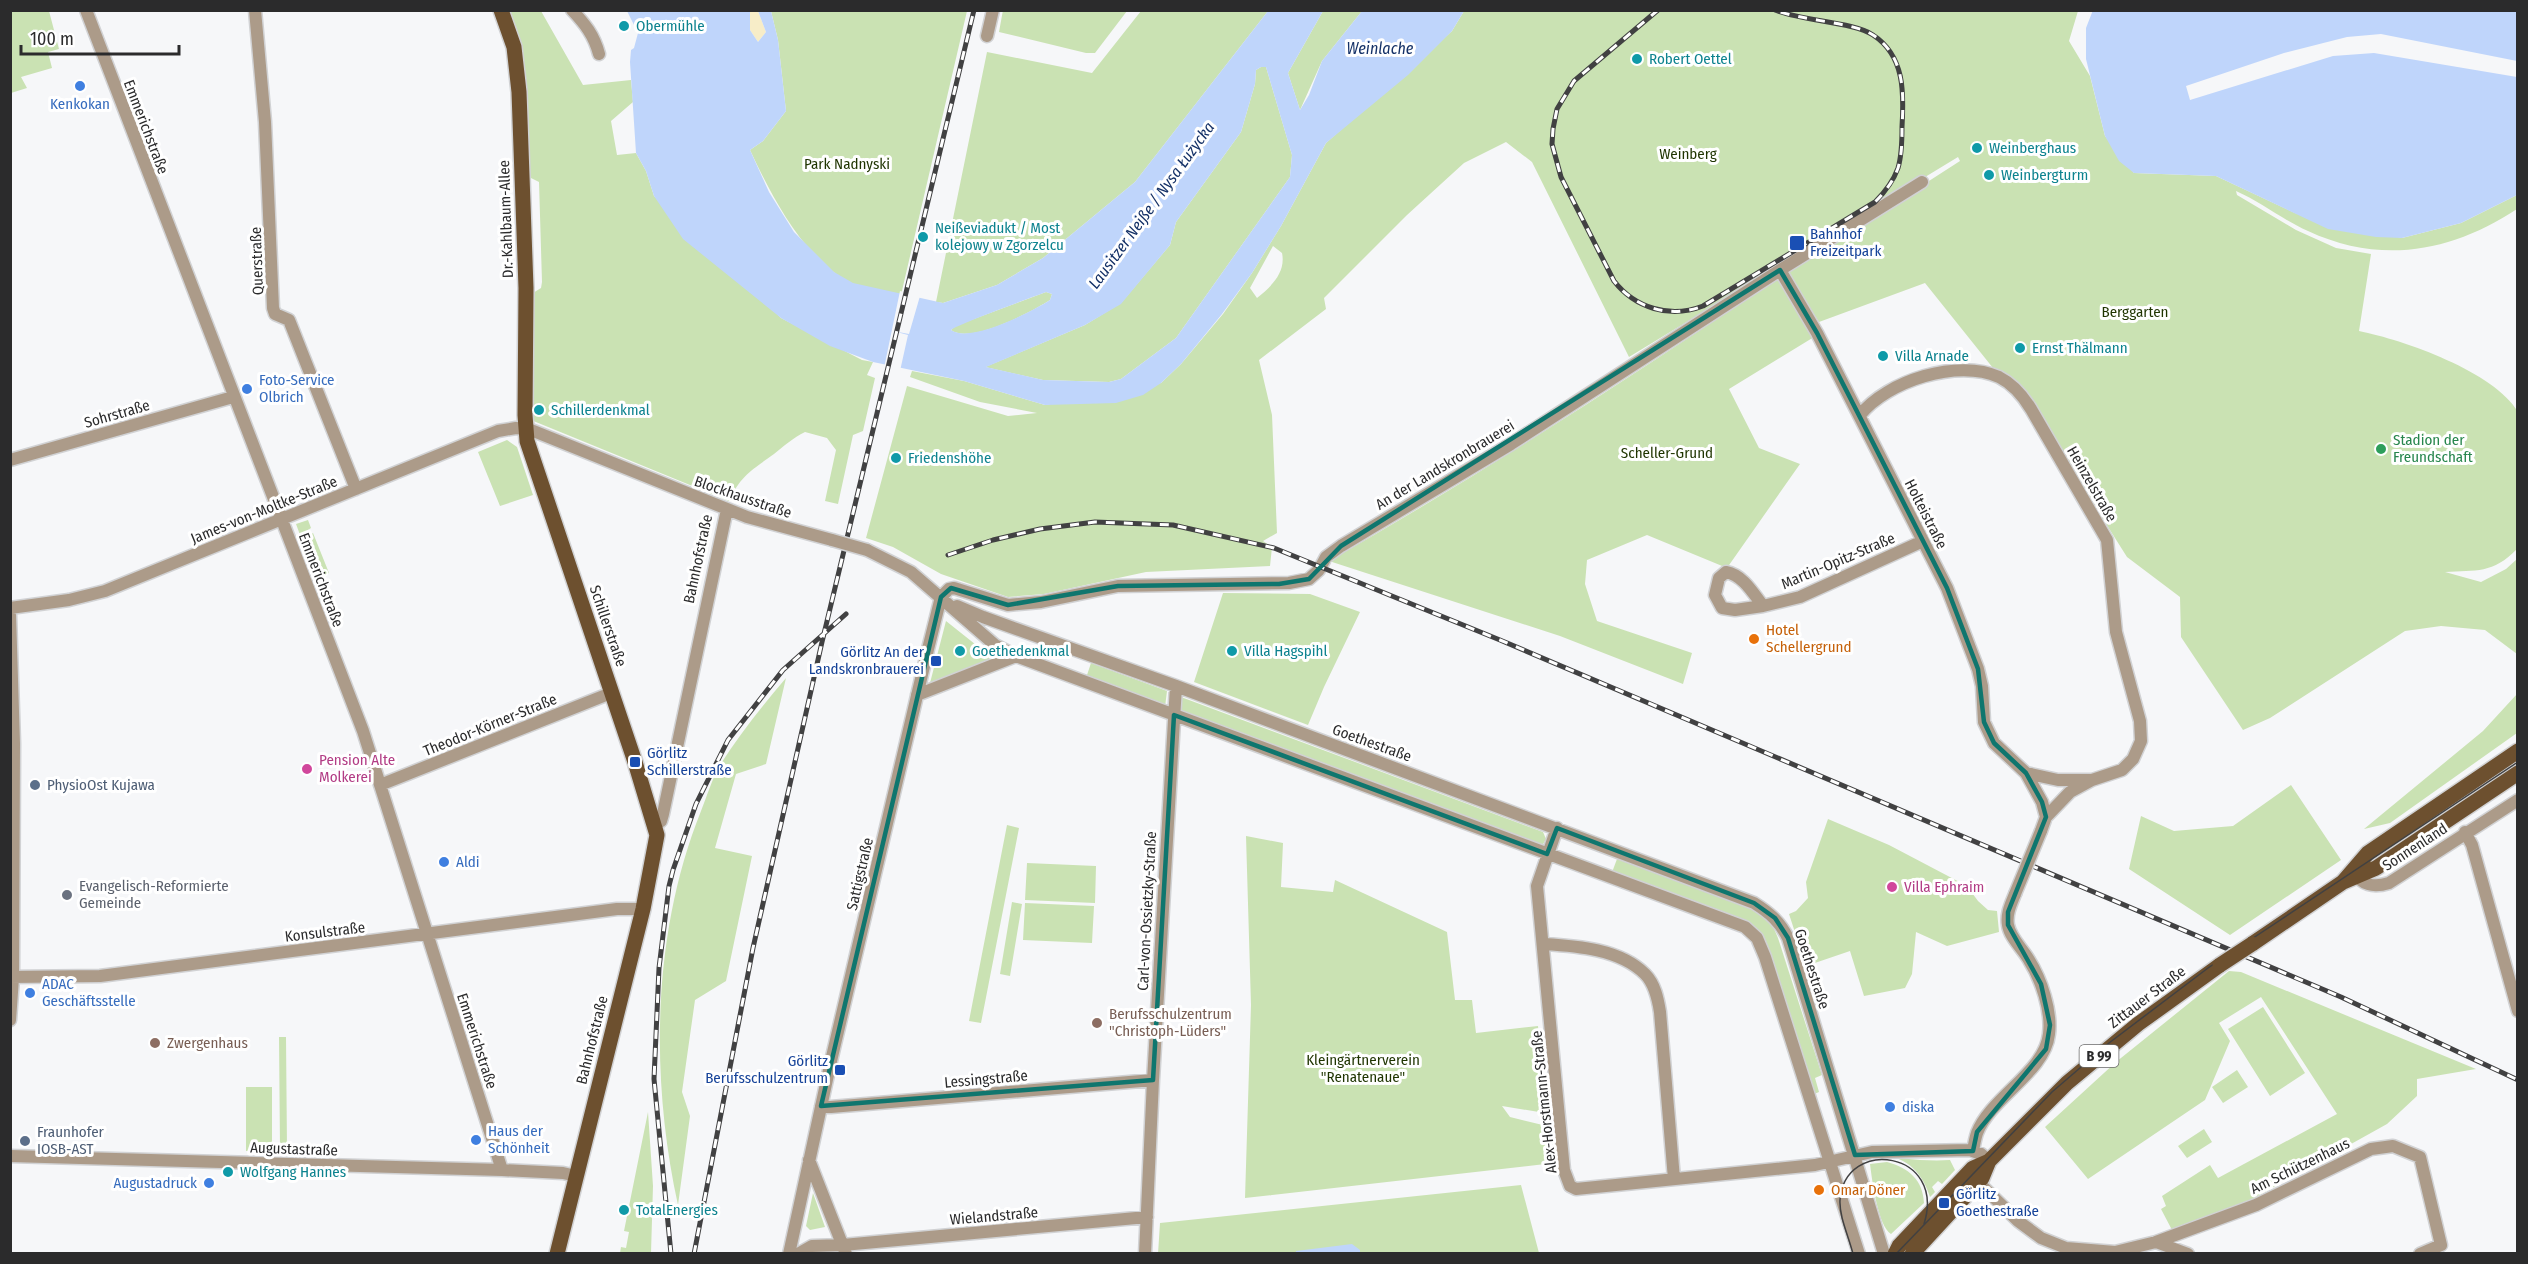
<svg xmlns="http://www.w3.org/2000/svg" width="2528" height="1264" viewBox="0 0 2528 1264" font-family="'Fira Sans Condensed',sans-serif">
  <rect width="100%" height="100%" fill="#f6f7f9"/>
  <!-- green -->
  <path fill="#cae2b3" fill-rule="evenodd" d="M11,10L49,11L59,49L48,52L52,68L21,77L27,88L11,93Z
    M1003,10H1127V11L1095,53H1086L999,32Z
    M506,11H541L583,85L631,80L633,102L611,121L617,155L636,153L646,171L654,196L781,318L862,360L873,362L867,375L875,378L863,431L853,435L838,504L825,501L836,450L827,438L805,432C793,438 784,446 774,454C752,470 741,475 729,501L531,420L534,352L533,293L541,288L542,282L539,182L527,176Z
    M771,11H967L901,295C885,291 866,289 851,283C804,260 771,195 750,150L763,141L786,111L778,40Z
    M1141,11H1268L1135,182L1043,258L997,285L943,303L936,302L987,52L1092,73Z
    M1323,11H1362L1322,61L1300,110L1288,73Z
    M1464,11H2078L2069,41L2090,76L2105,136L2134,173L2216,176L2295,213L2402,238L2461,223L2517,195V209C2452,252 2381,265 2308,231C2283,220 2261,202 2236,191L2237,195L2296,230L2336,248L2371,254L2359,331C2404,340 2495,372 2518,412L2517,549C2493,574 2476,570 2445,572L2481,582L2506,569L2517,559V654L2485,630L2441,626L2405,631L2270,718L2243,730L2181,637L2180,597L2127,557L2024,394L1997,373L1925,283L1819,322L1786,273L1960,161L1958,157L1629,357L1532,162L1506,142L1464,163L1407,215L1324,298L1326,309L1259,360L1272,415L1277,533L1263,541L1272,547L1270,566L1146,572L1044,594L1008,597L941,574L893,547L866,538L907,386L1008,416L1037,413L980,402L910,377L912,371L964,381L1045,405L1161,383L1181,364L1223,314L1252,273L1281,226L1326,143L1452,31ZM1273,246L1282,253C1286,272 1272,286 1257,298L1250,288Z
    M1261,67H1266L1292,155L1290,177L1176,338L1121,379L1109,382L1043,380L985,367L1085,325L1121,303L1170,245L1176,222L1241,132L1255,84L1256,70Z
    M1779,277L1814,337L1729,389L1759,448L1800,464L1727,568L1647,535L1587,560L1585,584L1597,621L1692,653L1683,684L1560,636L1329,561C1483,473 1632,377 1779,277Z
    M1046,292L1052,294L1050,300C1033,311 970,345 951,330L955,326Z
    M507,440L517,447L533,495L500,506L478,452Z
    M308,520L311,528L308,530L310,535L313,533L329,573L316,578L296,524Z
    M1223,593L1310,594L1360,612L1324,687L1308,725L1194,682Z
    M946,621L995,660L930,683Z
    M1091,663L1167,691L1165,707L1086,678Z
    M786,678L766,764L736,774L715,848L752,856L726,981L695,1000L682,1092L690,1116L678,1205C650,1077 652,933 701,811C707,796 712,779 720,765C739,735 763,705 786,678Z
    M2517,694V733L2390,823L2364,829L2483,731Z
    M1181,697L1543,832L1546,839L1542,846L1181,713Z
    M2291,785L2341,860L2230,935L2129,869L2141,816L2174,831L2233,826Z
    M1828,819L1889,845L1967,886L1978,901L1988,910L1997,911L1999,932L1947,946L1916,932L1912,974L1905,988L1864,996L1850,951L1806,966L1789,914L1796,911L1808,898L1806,882Z
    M1007,825L1019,828L981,1023L969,1021Z
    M1246,836L1283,843L1281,887L1333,892L1335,880L1447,932L1455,1000H1472L1476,1033L1538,1026L1545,1113L1502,1106L1510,1117L1551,1127L1554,1163L1245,1198L1251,1005Z
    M1617,859L1752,909L1772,924L1778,938L1822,1075L1815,1078L1819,1092L1812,1095L1760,934L1611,875Z
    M1027,863L1096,866L1095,903L1025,900Z
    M1012,902L1022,904L1010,976L1000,974Z
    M1025,903L1094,906L1092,943L1023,940Z
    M2229,971L2241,972L2476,1069L2417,1079V1096L2387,1124L2245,1203L2172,1230L2161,1209L2166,1206L2162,1196L2210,1165L2218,1178L2337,1114L2261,997L2219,1023L2230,1041L2205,1100L2088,1179L2045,1127L2116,1062Z
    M2263,1007L2305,1073L2270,1096L2228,1029Z
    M279,1037H286L287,1149H280Z
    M2237,1070L2248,1087L2223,1103L2212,1087Z
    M246,1087H272V1151H246Z
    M648,1112L653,1186L651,1253H620L621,1247L626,1248L629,1232L624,1231Z
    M2204,1129L2212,1142L2187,1158L2178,1146Z
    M1869,1156C1897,1157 1923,1162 1950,1160L1955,1170L1942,1184L1938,1181L1932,1187L1935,1192L1930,1197C1922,1170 1900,1149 1870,1159Z
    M1887,1162C1909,1168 1923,1180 1924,1203L1891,1234C1878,1226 1872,1180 1870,1164Z
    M1521,1185L1539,1253L1158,1254L1160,1223Z
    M813,1193L825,1227L810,1230L806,1226Z"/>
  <!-- sand -->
  <path fill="#f7edc8" d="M750,11H758L766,32L758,42L750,30Z"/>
  <!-- water -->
  <path fill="#bfd5fb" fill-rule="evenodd" d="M2093,10L2517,11V61L2381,34L2347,37L2284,53L2186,86L2190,100L2333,56L2374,53L2517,77V195L2461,223L2402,238L2376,237L2328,229L2216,176L2134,173L2119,161L2105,136L2086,59V28Z
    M627,11H750V30L758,42L766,32L758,11H771L778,40L786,111L763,141L750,150L769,192L794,232L834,272L853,283L943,303L997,285L1043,258L1135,182L1268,11H1323L1288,73L1300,110L1309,95L1322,61L1362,11H1464L1452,31L1408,75L1326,143L1281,226L1252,273L1222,314L1181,364L1161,383L1143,395L1116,403L1045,405L964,381L873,362L830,346L781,318L683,239L654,196L646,171L636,153L630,62L631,50L634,48L638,33ZM1261,67H1266L1292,155L1290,177L1176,338L1121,379L1109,382L1043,380L986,367L1085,325L1121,304L1170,245L1176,222L1241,132L1255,84L1256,70ZM1046,292L1052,294L1050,300C1033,311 970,344 951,330C956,325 1033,297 1046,292Z
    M1352,1244L1360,1250V1253H1296V1251Z"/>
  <!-- pier -->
  <path fill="#f6f7f9" d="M900,291L920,296L909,334L893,331L908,335L900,371L884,368Z"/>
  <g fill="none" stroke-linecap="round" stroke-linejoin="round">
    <defs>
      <path id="minor" d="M86,10L363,731L502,1170
        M255,10L265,122L273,308L275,314L289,320L356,489
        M572,10C585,24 594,35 599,54
        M987,36L993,10
        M1780,270L1817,333L1947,588L1978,669L1982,686L1984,722L1994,743L2026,773L2042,802L2046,817
        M1860,415C1887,381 1958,358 1999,377C2013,384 2023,396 2031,409L2107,540L2116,632L2140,721L2141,741L2133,759L2122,770L2092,780L2070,792L2046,817L2041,831
        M10,460L233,397
        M867,550L911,572L995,645L1016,656L1745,927L1757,938L1765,957L1859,1254
        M957,606L983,617L1176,686L1754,903C1770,913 1780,922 1788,938L1884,1254
        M1763,606L1735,610L1722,608L1715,595L1719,578L1726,572C1743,575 1753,593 1763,606L1800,597L1923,541
        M10,608L69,600L105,591L498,431L516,428L531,430L747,517L832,540
        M10,615L14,744L13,978L10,1020
        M917,695L1016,656
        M2026,773L2058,780H2090
        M380,785L611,693
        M655,825L661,821L663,814L727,509
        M1557,828L1537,886L1564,1170L1570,1186L1576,1189L1815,1165L1872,1152L1970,1150L1981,1154L1989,1161
        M2465,832L2472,845L2518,1011
        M2352,871C2362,885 2373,888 2389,883L2518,800
        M1544,944C1577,946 1620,949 1645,974C1655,984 1658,999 1660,1012L1674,1179
        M10,977L100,976L617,909H643
        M821,1106L831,1107L1153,1080
        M1973,1151C1974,1145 1975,1139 1977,1133C1991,1097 2045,1072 2049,1034C2052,1011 2041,979 2029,960C2023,949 2010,938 2008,925C2006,914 2011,904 2015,894
        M10,1156L502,1170L563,1173L576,1176
        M809,1160L846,1254
        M1978,1182L2018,1221L2041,1238L2066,1248L2115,1252L2156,1242L2188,1254
        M2156,1242L2256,1205L2371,1149L2393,1146L2420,1157L2441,1245L2420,1254
        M789,1254L831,1061L928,649L941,597L949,589L954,588L1008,605L1041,602L1118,586L1289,583L1309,579L1319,570L1326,557L1341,546L1511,444L1780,270L1922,182
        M798,1254L812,1246L843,1245L1147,1217
        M1145,1254L1153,1080L1176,686"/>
      <path id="major" d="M501,10L514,47L519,92L526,288L525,415L527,441L635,762L657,835L643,909L557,1254
        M2343,882L2368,853L2518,751
        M2252,944L2343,882L2376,868L2518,773
        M1895,1254L1899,1246L1973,1168L1989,1161L2067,1083L2138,1024L2220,965
        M1912,1254L1982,1178L1989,1161"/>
    </defs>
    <!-- minor casing -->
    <use href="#minor" stroke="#d1d2d4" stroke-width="15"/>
    <!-- major casing -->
    <use href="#major" stroke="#d1d2d4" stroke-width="18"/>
    <!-- minor -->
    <use href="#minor" stroke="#ac9b89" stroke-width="12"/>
    <!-- major -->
    <use href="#major" stroke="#6d502f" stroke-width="15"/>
    <!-- tram -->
    <path stroke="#414142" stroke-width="1.5" d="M1853,1254C1849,1237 1839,1217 1840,1200C1845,1136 1947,1151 1924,1224
      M1896,1254L2052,1092L2109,1043L2208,968L2518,762"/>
    <defs>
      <path id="rail" d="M1658,10L1574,81L1557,109L1553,129L1552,144L1561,177L1614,281C1635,308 1670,319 1703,306L1875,202C1885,192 1893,182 1898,168C1902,155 1902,140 1902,127C1904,93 1905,56 1873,35C1854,22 1802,21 1775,10
        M948,555L993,540L1040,529L1095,522L1173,525L1274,548L1500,640L2341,997L2518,1080
        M671,1254L654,1079L659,968L669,886L673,870L696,804L728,740L783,670L846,614
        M694,1254L753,948L822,642L974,10"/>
    </defs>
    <!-- rail casing -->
    <use href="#rail" stroke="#414142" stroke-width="5"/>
    <!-- rail -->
    <use href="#rail" stroke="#fff" stroke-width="3" stroke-dasharray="9" stroke-linecap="butt"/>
    <defs>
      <path id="minor-bridge" d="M832,540L867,550
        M2015,894L2041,831"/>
      <path id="major-bridge" d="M2220,965L2252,944"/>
    </defs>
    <!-- minor-bridge casing -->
    <use href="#minor-bridge" stroke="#d1d2d4" stroke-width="15" stroke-linecap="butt"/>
    <!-- major-bridge casing -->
    <use href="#major-bridge" stroke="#d1d2d4" stroke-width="18" stroke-linecap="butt"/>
    <!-- minor-bridge -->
    <use href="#minor-bridge" stroke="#ac9b89" stroke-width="12"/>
    <!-- major-bridge -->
    <use href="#major-bridge" stroke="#6d502f" stroke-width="15"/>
  </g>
  <!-- marked area -->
  <path fill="none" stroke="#0f766e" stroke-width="4.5" stroke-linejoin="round" d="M1780,270L1817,333L1947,588L1978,669L1984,722L1994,743L2026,773L2042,802L2046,817L2008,912V925L2041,984L2050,1025L2046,1049L1977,1132L1973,1151L1855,1155L1788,938L1775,918L1754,903L1557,828L1547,854L1174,715L1153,1080L821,1106L941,597L951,588L1008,605L1118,586L1279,584L1309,579L1341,546Z"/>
  <!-- markers -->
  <g fill="#0f9aa8" stroke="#fff" stroke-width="2">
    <circle cx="624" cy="26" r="6"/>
    <circle cx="1637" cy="59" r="6"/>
    <circle cx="1977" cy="148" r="6"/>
    <circle cx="1989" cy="175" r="6"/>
    <circle cx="923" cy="237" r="6"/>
    <circle cx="2020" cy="348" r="6"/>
    <circle cx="1883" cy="356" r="6"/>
    <circle cx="539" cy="410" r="6"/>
    <circle cx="896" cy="458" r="6"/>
    <circle cx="960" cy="651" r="6"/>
    <circle cx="1232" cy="651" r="6"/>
    <circle cx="228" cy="1172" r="6"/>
    <circle cx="624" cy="1210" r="6"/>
  </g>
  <g fill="#3f7fe0" stroke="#fff" stroke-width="2">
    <circle cx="80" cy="86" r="6"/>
    <circle cx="247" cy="389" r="6"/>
    <circle cx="444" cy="862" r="6"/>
    <circle cx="30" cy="993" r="6"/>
    <circle cx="1890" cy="1107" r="6"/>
    <circle cx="476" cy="1140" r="6"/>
    <circle cx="209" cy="1183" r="6"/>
  </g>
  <g fill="#1a4fb4" stroke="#fff" stroke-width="2">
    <rect x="1789" y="235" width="16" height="16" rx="3"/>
    <rect x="930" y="655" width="12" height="12" rx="3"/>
    <rect x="629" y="756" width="12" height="12" rx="3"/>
    <rect x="834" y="1064" width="12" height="12" rx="3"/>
    <rect x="1938" y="1197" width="12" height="12" rx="3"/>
  </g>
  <circle fill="#2e9e5b" stroke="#fff" stroke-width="2" cx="2381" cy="449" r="6"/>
  <g fill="#e8710a" stroke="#fff" stroke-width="2">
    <circle cx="1754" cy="639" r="6"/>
    <circle cx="1819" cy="1190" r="6"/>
  </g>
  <g fill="#d1479c" stroke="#fff" stroke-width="2">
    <circle cx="307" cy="769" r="6"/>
    <circle cx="1892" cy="887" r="6"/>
  </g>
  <g fill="#5c6f8a" stroke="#fff" stroke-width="2">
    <circle cx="35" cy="785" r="6"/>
    <circle cx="25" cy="1141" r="6"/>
  </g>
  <circle fill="#6b7280" stroke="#fff" stroke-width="2" cx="67" cy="895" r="6"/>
  <g fill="#8d6e63" stroke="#fff" stroke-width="2">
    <circle cx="1097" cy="1023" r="6"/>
    <circle cx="155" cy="1043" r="6"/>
  </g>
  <g text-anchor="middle" stroke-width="6" stroke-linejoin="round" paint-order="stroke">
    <!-- shield labels -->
    <rect fill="#fff" stroke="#6b6b6b" stroke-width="1.5" x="2079.5" y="1045" width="39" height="22" rx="4.5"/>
    <g font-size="14" font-weight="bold" fill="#2b2b2c">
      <text x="2099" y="1061">B 99</text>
    </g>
    <!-- culture labels -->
    <g font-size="15" fill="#0d838f" stroke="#fff" text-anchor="start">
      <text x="636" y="31">Obermühle</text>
      <text x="1649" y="64">Robert Oettel</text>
      <text x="1989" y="153">Weinberghaus</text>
      <text x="2001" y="180">Weinbergturm</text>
      <text x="935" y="233">Neißeviadukt / Most<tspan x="935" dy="17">kolejowy w Zgorzelcu</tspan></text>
      <text x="2032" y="353">Ernst Thälmann</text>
      <text x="1895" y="361">Villa Arnade</text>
      <text x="551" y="415">Schillerdenkmal</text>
      <text x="908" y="463">Friedenshöhe</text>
      <text x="972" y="656">Goethedenkmal</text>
      <text x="1244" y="656">Villa Hagspihl</text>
      <text x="240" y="1177">Wolfgang Hannes</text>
      <text x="636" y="1215">TotalEnergies</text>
    </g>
    <!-- shop labels -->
    <g font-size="15" fill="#366cbe" stroke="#fff" text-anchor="start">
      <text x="80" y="109" text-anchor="middle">Kenkokan</text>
      <text x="259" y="385">Foto-Service<tspan x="259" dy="17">Olbrich</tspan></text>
      <text x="456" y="867">Aldi</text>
      <text x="42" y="989">ADAC<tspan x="42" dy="17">Geschäftsstelle</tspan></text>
      <text x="1902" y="1112">diska</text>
      <text x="488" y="1136">Haus der<tspan x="488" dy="17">Schönheit</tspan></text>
      <text x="197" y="1188" text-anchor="end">Augustadruck</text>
    </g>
    <!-- street labels -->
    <g font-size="15" fill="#2b2b2c" stroke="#fff">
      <text transform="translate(146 127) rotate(69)" y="5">Emmerichstraße</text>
      <text transform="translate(506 219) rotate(-92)" y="5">Dr.-Kahlbaum-Allee</text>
      <text transform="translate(257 261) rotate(-92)" y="5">Querstraße</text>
      <text transform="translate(117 414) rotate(-16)" y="5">Sohrstraße</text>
      <text transform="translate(1445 465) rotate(-31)" y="5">An der Landskronbrauerei</text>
      <text transform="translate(2092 484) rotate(60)" y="5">Heinzelstraße</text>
      <text transform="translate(743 497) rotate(19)" y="5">Blockhausstraße</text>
      <text transform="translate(264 510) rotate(-22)" y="5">James-von-Moltke-Straße</text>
      <text transform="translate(1926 514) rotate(63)" y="5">Holteistraße</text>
      <text transform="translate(698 559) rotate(-78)" y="5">Bahnhofstraße</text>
      <text transform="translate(1838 561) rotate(-23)" y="5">Martin-Opitz-Straße</text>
      <text transform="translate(321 580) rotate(69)" y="5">Emmerichstraße</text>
      <text transform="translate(608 626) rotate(71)" y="5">Schillerstraße</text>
      <text transform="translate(490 725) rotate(-22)" y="5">Theodor-Körner-Straße</text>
      <text transform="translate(1372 743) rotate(20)" y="5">Goethestraße</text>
      <text transform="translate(2415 847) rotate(-33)" y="5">Sonnenland</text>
      <text transform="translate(860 874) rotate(-77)" y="5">Sattigstraße</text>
      <text transform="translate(1147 911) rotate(-87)" y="5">Carl-von-Ossietzky-Straße</text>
      <text transform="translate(325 932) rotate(-7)" y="5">Konsulstraße</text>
      <text transform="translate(1812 969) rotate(72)" y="5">Goethestraße</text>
      <text transform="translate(2147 997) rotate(-37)" y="5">Zittauer Straße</text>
      <text transform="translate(592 1040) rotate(-76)" y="5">Bahnhofstraße</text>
      <text transform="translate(477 1041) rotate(72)" y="5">Emmerichstraße</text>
      <text transform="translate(986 1079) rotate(-5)" y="5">Lessingstraße</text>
      <text transform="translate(1544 1102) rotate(-96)" y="5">Alex-Horstmann-Straße</text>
      <text transform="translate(294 1149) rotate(2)" y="5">Augustastraße</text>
      <text transform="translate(2300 1166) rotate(-26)" y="5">Am Schützenhaus</text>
      <text transform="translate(994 1216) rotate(-5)" y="5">Wielandstraße</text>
    </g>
    <!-- park labels -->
    <g font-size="15" fill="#1f3400" stroke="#fff">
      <text x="1688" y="159">Weinberg</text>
      <text x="847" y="169">Park Nadnyski</text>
      <text x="2135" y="317">Berggarten</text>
      <text x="1667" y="458">Scheller-Grund</text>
      <text x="1363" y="1065">Kleingärtnerverein<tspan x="1363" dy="17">"Renatenaue"</tspan></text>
    </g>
    <!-- transit labels -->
    <g font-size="15" fill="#164399" stroke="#fff" text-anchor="start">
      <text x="1810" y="239">Bahnhof<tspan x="1810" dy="17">Freizeitpark</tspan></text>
      <text x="924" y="657" text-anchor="end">Görlitz An der<tspan x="924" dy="17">Landskronbrauerei</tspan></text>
      <text x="647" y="758">Görlitz<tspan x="647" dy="17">Schillerstraße</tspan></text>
      <text x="828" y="1066" text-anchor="end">Görlitz<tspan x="828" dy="17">Berufsschulzentrum</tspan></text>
      <text x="1956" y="1199">Görlitz<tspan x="1956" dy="17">Goethestraße</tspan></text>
    </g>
    <!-- leisure labels -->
    <g font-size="15" fill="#27864d" stroke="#fff" text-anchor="start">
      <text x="2393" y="445">Stadion der<tspan x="2393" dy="17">Freundschaft</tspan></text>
    </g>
    <!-- food labels -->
    <g font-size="15" fill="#c56008" stroke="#fff" text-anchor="start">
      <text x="1766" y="635">Hotel<tspan x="1766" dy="17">Schellergrund</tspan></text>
      <text x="1831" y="1195">Omar Döner</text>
    </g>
    <!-- hotel labels -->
    <g font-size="15" fill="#b23c85" stroke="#fff" text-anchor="start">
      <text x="319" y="765">Pension Alte<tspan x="319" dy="17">Molkerei</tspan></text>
      <text x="1904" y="892">Villa Ephraim</text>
    </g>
    <!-- service labels -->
    <g font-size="15" fill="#4e5e75" stroke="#fff" text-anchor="start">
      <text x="47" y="790">PhysioOst Kujawa</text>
      <text x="37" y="1137">Fraunhofer<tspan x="37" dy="17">IOSB-AST</tspan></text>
    </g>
    <!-- worship labels -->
    <g font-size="15" fill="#5b616d" stroke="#fff" text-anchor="start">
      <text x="79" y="891">Evangelisch-Reformierte<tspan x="79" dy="17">Gemeinde</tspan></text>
    </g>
    <!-- education labels -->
    <g font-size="15" fill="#785e54" stroke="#fff" text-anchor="start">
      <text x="1109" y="1019">Berufsschulzentrum<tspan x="1109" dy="17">"Christoph-Lüders"</tspan></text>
      <text x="167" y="1048">Zwergenhaus</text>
    </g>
    <!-- water labels -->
    <g font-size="16" font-style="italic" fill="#143167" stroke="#fff">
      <text x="1380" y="54">Weinlache</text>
      <text transform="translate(1151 205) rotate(-54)" y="6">Lausitzer Neiße / Nysa Łużycka</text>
    </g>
  </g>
  <!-- border -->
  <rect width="2528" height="1264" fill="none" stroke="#2b2b2c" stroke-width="24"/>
  <!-- scale -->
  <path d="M21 45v9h158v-9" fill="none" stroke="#2b2b2c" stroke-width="3"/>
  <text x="30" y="45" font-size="18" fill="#2b2b2c" stroke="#ffffff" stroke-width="4.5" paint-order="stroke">100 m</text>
</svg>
